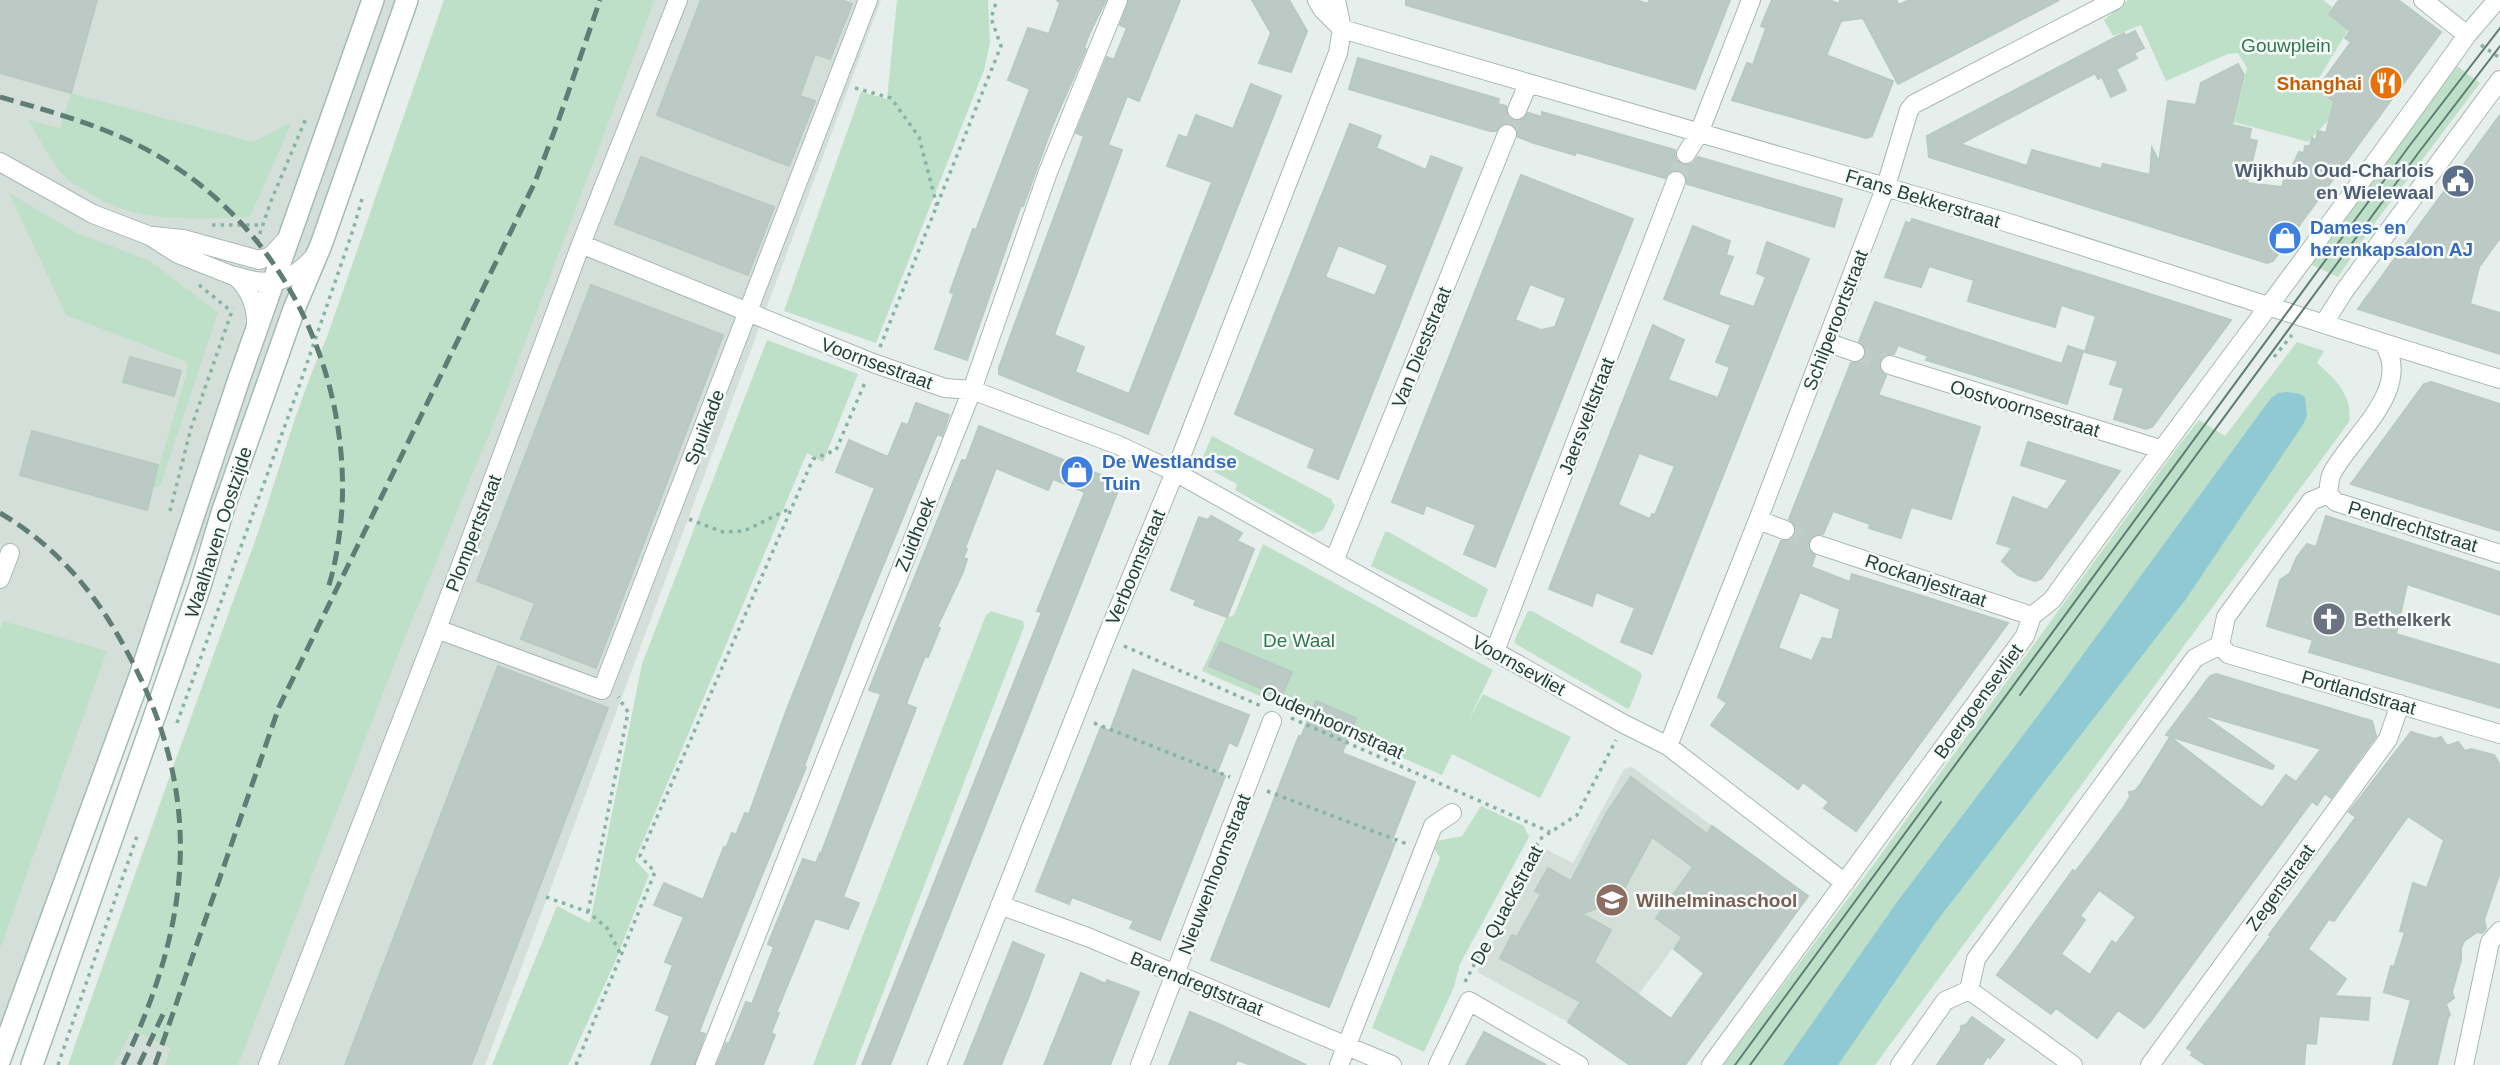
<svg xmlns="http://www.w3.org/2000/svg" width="2500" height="1065" viewBox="0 0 2500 1065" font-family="Arial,sans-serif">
  <rect width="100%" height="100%" fill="#e6efeb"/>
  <!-- built -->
  <path fill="#d4dfda" d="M0,0H405L2,1065H0Z
    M655,0H881L485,1065H227L494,377Z
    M1632,767L1745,850L1639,994L1604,969L1568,1022L1477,972L1543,848L1573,863L1624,769Z
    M131,1029L171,1048L165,1065H114Z"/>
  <!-- green -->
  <path fill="#bfe0c8" d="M444,0H655L504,398L402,645L238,1065H165L170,1048L132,1030L114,1065H68C129,890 191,715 255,541C279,473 297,402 327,337Z
    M897,0H988L990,43L984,70L876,343L784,311L861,92L887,99Z
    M2128,0H2323L2332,7L2328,14L2348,30L2313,88L2340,108L2308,142L2234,122L2247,68L2238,53L2228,54L2166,81L2141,25L2113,36L2104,20Z
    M2457,66L2480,83L2374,224L2338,277L2310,264Z
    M71,93L253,142L292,122L250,217C192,219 134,225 84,190C75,184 65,179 59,170C47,155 38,136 28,120L60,128Z
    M9,193L75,232L150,261L218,312L160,486L152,489L187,373V362L66,315Z
    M767,340L858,374L823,462L807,453L635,860L649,875L615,962L568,1065H492L557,906L590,923L642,664Z
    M2297,342L2324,351L2317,363C2335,379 2353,395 2349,422L1875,1065H1723L1871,868L2177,448L2199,420L2225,436Z
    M1212,436L1331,499L1335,506L1323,530L1313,534L1235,490L1237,484L1205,467L1207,462L1202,459Z
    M1385,532H1389L1488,589L1477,617H1472L1371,566Z
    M1263,544L1493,670L1468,721L1483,694L1571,737L1540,798L1452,754L1442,775L1202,671L1226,618L1234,615Z
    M991,611L1023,621L1024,627L855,1065H813L986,615Z
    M1528,611H1532L1640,672L1642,676L1630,707L1628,709L1516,644L1514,641Z
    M3,621L107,651L0,949V629Z
    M1481,806L1524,826L1529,837L1460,964L1454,987L1424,1052L1372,1028L1440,858L1434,848L1437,841L1462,836Z"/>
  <!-- water -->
  <path fill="#8ec9d4" d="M2287,392L2300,394L2305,397L2307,415L2304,423L2186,599L1936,922L1838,1065H1783L1897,902L2052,697L2271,398L2278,393Z"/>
  <!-- building -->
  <path fill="#bbcac4" stroke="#b8c9c2" stroke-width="2" fill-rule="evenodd" d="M0,0H97L71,93L0,73Z
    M701,0H841L852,4L830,59L815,54L800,96L815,101L789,166L657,115Z
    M1057,0H1106L1090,32L1084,48L1086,49L1053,124L1023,206L1021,205L967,360L935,349L954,294L950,292L973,229L976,230L1030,89L1008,80L1028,28L1049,34L1060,3Z
    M1129,0H1180L1139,101L1127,96L1108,145L1122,150L1054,335L1084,347L1075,372L1129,394L1212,182L1167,166L1179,135L1187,138L1196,115L1233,129L1251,84L1281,96L1148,434L999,374V368L1013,329L1084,136L1076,133L1107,57L1114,60L1127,28L1120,25Z
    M1252,0H1289L1307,31L1291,72L1259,63L1271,33Z
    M1406,0H1636L1648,4L1649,0H1730L1695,89L1406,5Z
    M1772,0H1829L1839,4L1840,0H1896L1899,5L1909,0H2059L1898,84L1863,18L1841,21L1826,55L1893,81L1872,136L1866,138L1732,100L1747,63L1753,65L1766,28L1761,26Z
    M2339,0H2398L2441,32L2273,261L2267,263L1929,157L1927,136L2124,33L2125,36L2135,31L2144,48L2134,53L2137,58L2116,69L2126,90L2111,97L2102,77L2098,79L2095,73L1960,144L2027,166L2032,150L2101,169L2103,164L2150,175L2152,148L2159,162L2168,101L2196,105L2201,83L2238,64L2244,75L2232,125L2251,129L2249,139L2257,141L2247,183L2282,187L2288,166L2292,167L2299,152L2304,153L2305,146H2310L2312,138L2316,140L2318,131L2326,133L2334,102L2317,89L2351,42L2345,38L2350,31L2329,14Z
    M1358,58L1499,99L1498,104L1506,106L1508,116L1513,121L1523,119L1528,113L1542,117V112L1675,150L1676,160L1685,165L1692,164L1698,157L1842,199L1834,227L1687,184L1685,174L1679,170L1669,172L1665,178L1576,152L1575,155L1534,143L1518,137L1516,128L1511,123H1505L1496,131H1490L1349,89Z
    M2500,115V238L2479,267L2470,304L2500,313V354L2358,309Z
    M1350,124L1381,136L1376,148L1426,170L1431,156L1462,168L1338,479L1308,467L1315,449L1235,414ZM1338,245L1388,265L1375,296L1325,277Z
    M641,157L774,207L748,275L615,224Z
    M1521,175L1633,219L1495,567L1464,554L1476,525L1426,505L1423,514L1392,502ZM1530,284L1566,298L1555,327L1541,330L1515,320Z
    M1912,219L2106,280L2231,320L2152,427L2146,429L2114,419L2124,388L2110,384L2118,361L2085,352L2096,316L2061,305L2055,327L2014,315L1968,301L1974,280L1929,266L1921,287L1885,277L1906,222L1910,224Z
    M1693,226L1730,241L1726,255L1733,257L1718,295L1754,307L1766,277L1757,273L1767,242L1809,259L1652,654L1621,642L1635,608L1596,592L1592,606L1549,589L1653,325L1684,340L1668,380L1718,398L1730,367L1716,362L1731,325L1664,299ZM1639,453L1675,466L1655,515L1652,514L1650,519L1618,505Z
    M591,285L723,335L596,668L521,639L535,603L477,581Z
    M1875,302L2062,364L2068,346L2083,351L2067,404L1926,360L1928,356L1898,345L1894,354H1887L1879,361V368L1886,376L1878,395L1980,427L1951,519L1911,507L1901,538L1869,528L1870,524L1833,511L1823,534H1816L1809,541L1808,548L1815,556L1811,567L1850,582L1852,574L2008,623L1856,831L1824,808L1829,802L1803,782L1798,789L1711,725L1727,703L1718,697L1781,541H1788L1795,535L1796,527L1789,519L1851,363H1858L1865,356L1866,349L1859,341ZM1800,592L1840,609L1832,640L1822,638L1812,661L1778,648Z
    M130,357L181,371L174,396L123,382Z
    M2431,382L2500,404V531L2351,484L2424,384Z
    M916,403L949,415L942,436L937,434L863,614L804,766L806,767L712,998L699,1032L705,1034L694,1065H651L670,1016L656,1010L673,965L665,962L684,917L654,905L664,883L703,900L724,847L726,848L732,833L736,835L745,813L749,814L787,709L875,488L836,472L849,440L888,457L902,423L908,425Z
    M979,426L1121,483L890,1065H862L1042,612L1037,611L1085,492L1053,479L1048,490L996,468L965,548L967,549L963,558L967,559L963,572L937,627L940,628L928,657L925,656L906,704L916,708L843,897L859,903L848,929L815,918L776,1013H779L771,1033L775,1035L763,1065H717L726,1043L729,1044L746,1002L752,1004L774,947L768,944L803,859L816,863L820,853L821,854L881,694L869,690L962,460L966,461Z
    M32,431L158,465L147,510L20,475Z
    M2028,442L2120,471L2041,579L2035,581L2018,575L2002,561L2012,548L1997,543L2013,497L2047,510L2068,480L2021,465Z
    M1211,516L1242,533L1237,541L1254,549L1227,617L1194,605L1196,600L1171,590L1199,517L1208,520Z
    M2326,516L2500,572V615L2407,584L2396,634L2500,665V708L2309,652L2313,640L2267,626L2280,580L2290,573L2297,557L2307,544L2316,547Z
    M1220,642L1292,672L1281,697L1209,666Z
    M498,666L608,708L471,1065H345Z
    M1133,670L1249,715L1237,746L1229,742L1217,772L1225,776L1160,940L1130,928L1134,921L1098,907L1072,897L1069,904L1036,891L1101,727L1110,731Z
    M2216,674L2372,721L2376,736L2331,798L2325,793L2317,805L2312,801L2150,1022L2144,1028L2118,1010L2097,1038L2056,1008L2051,1014L1997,975L2073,870L2075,872L2092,850L2123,808L2130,797L2129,792L2135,791L2140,785L2170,737L2262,808L2286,775L2296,782L2321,749L2201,714L2274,766L2272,769L2166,735L2210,676ZM2099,890L2136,917L2116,944L2112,941L2090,975L2061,954L2085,920L2080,916Z
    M1316,701L1356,718L1342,753L1415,782L1391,842L1395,843L1329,1007L1211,960L1299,736L1301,737Z
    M2411,732L2435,739L2441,737L2447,746L2458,742L2465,751L2471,749L2494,755L2500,765V872L2484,920L2486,929L2482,933L2477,932L2464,941L2461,948V960L2452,992L2454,998L2446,1004L2450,1015L2448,1017L2437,1065H2393L2411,1000L2384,992L2391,966L2394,967L2405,932L2400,931L2413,883L2427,888L2444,840L2408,816L2334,921L2329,919L2308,949L2346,979L2334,996L2370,998L2368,1020L2319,1016L2316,1044L2306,1043L2304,1065H2206L2191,1055L2193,1052L2187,1048L2271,936L2269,935L2356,817L2349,812Z
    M1631,777L1707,834L1712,826L1808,896L1685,1065H1630L1568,1022L1581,1002L1500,958L1512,935L1517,937L1541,894L1535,891L1548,868L1571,881L1607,812ZM1652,837L1693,867L1656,918L1682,937L1674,949L1704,973L1671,1019L1594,962L1611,930L1582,914L1618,900Z
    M1013,942L1044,955L1028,999L1001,1065H964Z
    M1081,973L1106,984L1107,980L1139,992L1110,1065H1044Z
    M1190,1012L1221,1025L1306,1065H1251L1237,1060L1235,1065H1169Z
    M1972,1017L2004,1040L1990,1058L1988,1056L1982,1065H1937L1961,1030V1026L1966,1025Z
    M1484,1032L1546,1065H1466Z"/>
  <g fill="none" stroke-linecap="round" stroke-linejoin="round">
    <!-- minor-tunnel -->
    <path stroke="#bfccc8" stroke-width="18" stroke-dasharray="18 9" stroke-linecap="butt" d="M1507,134L1517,110
      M1676,181L1686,154
      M1855,352L1890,365
      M1785,530L1819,545"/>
    <defs>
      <path id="minor" d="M1317,0L1323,10L1342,29C1562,94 1782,155 2002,221C2168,272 2333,329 2500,379
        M2423,0L2467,35
        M1517,110L1528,84
        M1686,154L1699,133L1751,0
        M0,162L93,214L150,236L178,254L236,277C250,289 257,308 256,326
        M153,236L183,239L259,260L271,256L286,240
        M581,244L873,363L945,388L972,390L1118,445L1175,472L1624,724L1668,746L1845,883
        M236,276C269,288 294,282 316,254
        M2324,323L2345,290L2500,80
        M1826,342L1855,352
        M1890,365L2160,449
        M2328,494L2336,502L2500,554
        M1758,520L1785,530
        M1819,545L2032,616
        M1334,561L1507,134
        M0,579L10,553
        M437,629L602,690L868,0
        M2220,645L2228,654L2500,734
        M1495,651L1676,181
        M1668,746L1758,520L1886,186L1909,110L1914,104L2115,0
        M1000,905L1090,938L1392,1065
        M1969,990L2073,1065
        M268,1065L437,629L581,244L678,0
        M705,1065L972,390L1048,172L1118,0
        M937,1065L1106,638L1175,472L1338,53L1342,29L1336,0
        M1140,1065L1272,721
        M1339,1065L1433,826L1452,813
        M1438,1065L1469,1001L1579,1065
        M1711,1065L2025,636L2032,616L2052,600C2188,410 2332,226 2467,35L2497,0
        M1900,1065L1945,1001L1969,990L1976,959L2195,658L2220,645L2226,617L2311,501L2328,494C2329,488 2329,479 2332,473C2352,436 2413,389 2384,344
        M2150,1065L2388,739L2400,704
        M2464,1065L2490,942L2500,931"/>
      <path id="secondary" d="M0,1059L140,676L239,379L373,0
        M32,1065L156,712L199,589L223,510L294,309L321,245L407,0"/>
    </defs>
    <!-- minor casing -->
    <use href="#minor" stroke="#a8b8b2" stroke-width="20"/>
    <!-- secondary casing -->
    <use href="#secondary" stroke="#a4bbb3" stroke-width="24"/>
    <!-- path -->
    <path stroke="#86b3a5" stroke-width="3.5" stroke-dasharray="3.5 5" stroke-linecap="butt" d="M2481,45L2500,58
      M855,88L891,98L919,137L937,206
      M212,225H262
      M257,242L271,201L307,116
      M199,285L231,311
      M880,347L1001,46L991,18L997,0
      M2274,357L2292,335
      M170,511L191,428L233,308
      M689,519L723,532L744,531L789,509
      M1124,646L1261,706
      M1291,718L1550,832
      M177,723L296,395L353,230L362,199
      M1094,723L1230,777
      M1267,791L1407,844
      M546,897L588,912L607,928L621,955
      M588,912L628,712L618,697
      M1465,982L1540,839L1577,815L1616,740
      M58,1065L137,836
      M576,1065L655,872L640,856L813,459L836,450L866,380"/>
    <!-- minor -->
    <use href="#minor" stroke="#fff" stroke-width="18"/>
    <!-- secondary -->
    <use href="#secondary" stroke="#fff" stroke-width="21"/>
    <!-- tram -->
    <path stroke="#5f7d75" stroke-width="2" d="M2020,695L2419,152L2500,46
      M1735,1065L2410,145L2500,28
      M1750,1065L1941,802"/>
    <!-- rail -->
    <path stroke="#5f7d75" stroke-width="5" stroke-dasharray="14 7" stroke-linecap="butt" d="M0,97C63,115 123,131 177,168C288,242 349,376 342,508C340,535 336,565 327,591
      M0,513C55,545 95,592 125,648C205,793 193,919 123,1065
      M139,1065L166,1008
      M155,1065L279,707L535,182L559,119L600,0"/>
  </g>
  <!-- icons -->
  <defs>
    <symbol id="restaurant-disc" viewBox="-11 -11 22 22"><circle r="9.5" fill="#e8710a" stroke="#f7fbf9"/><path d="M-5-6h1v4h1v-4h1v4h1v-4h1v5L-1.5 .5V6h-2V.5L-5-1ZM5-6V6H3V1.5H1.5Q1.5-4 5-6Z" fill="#fff"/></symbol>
    <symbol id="civic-disc" viewBox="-11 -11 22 22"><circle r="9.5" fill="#5c6f8a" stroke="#f7fbf9"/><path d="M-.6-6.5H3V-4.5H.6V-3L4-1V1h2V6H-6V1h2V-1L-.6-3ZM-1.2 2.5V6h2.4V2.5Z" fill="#fff"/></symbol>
    <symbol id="shop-disc" viewBox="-11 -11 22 22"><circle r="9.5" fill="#3f7fe0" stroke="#f7fbf9"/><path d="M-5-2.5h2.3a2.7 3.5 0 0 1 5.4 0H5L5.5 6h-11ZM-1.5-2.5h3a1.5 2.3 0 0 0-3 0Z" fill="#fff"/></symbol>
    <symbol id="church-disc" viewBox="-11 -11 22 22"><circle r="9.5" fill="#6b7280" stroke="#f7fbf9"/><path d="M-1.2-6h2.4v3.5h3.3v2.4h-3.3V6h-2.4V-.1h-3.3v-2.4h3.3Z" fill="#fff"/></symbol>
    <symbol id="school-disc" viewBox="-11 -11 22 22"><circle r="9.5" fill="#8d6e63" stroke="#f7fbf9"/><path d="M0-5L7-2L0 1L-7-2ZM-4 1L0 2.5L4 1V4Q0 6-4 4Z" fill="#fff"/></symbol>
  </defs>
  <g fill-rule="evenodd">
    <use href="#restaurant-disc" x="2367" y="64" width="38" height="38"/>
    <use href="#civic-disc" x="2439" y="162" width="38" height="38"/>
    <use href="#shop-disc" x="2266" y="219" width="38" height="38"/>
    <use href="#shop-disc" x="1058" y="453" width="38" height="38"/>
    <use href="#church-disc" x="2310" y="600" width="38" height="38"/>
    <use href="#school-disc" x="1593" y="881" width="38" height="38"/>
  </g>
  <g text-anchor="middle" stroke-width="5" stroke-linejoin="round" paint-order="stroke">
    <!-- park labels -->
    <g font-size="19" fill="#2d7a4b" stroke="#f7fbf9">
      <text x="2286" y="52">Gouwplein</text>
      <text x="1299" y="647">De Waal</text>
    </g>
    <!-- food labels -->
    <g font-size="19" font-weight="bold" fill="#c56008" stroke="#f7fbf9" text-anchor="end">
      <text x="2362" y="90">Shanghai</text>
    </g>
    <!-- service labels -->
    <g font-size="19" font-weight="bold" fill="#4e5e75" stroke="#f7fbf9" text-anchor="end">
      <text x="2434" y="177">Wijkhub Oud-Charlois<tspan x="2434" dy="22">en Wielewaal</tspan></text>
    </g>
    <!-- street labels -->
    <g font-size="19" fill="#24423a" stroke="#f7fbf9">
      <text transform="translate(1923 198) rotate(17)" y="7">Frans Bekkerstraat</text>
      <text transform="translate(1835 320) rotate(-69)" y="7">Schilperoortstraat</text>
      <text transform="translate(1421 347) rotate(-68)" y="7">Van Dieststraat</text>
      <text transform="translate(877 363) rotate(20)" y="7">Voornsestraat</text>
      <text transform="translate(2025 408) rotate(17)" y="7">Oostvoornsestraat</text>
      <text transform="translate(1586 416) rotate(-69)" y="7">Jaersveltstraat</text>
      <text transform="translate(704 427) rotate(-69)" y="7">Spuikade</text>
      <text transform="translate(2413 526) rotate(17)" y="7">Pendrechtstraat</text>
      <text transform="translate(218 532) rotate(-72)" y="7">Waalhaven Oostzijde</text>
      <text transform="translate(473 533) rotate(-69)" y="7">Plompertstraat</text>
      <text transform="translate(915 534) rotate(-68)" y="7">Zuidhoek</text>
      <text transform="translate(1135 567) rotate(-67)" y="7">Verboomstraat</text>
      <text transform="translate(1926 580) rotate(19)" y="7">Rockanjestraat</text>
      <text transform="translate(1519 665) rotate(29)" y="7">Voornsevliet</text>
      <text transform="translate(2359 692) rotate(16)" y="7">Portlandstraat</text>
      <text transform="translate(1978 701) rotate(-54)" y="7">Boergoensevliet</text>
      <text transform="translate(1333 722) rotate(24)" y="7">Oudenhoornstraat</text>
      <text transform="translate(1214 874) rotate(-69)" y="7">Nieuwenhoornstraat</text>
      <text transform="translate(2280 887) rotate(-54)" y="7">Zegenstraat</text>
      <text transform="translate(1506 905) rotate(-62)" y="7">De Quackstraat</text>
      <text transform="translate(1197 983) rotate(22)" y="7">Barendregtstraat</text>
    </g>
    <!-- shop labels -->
    <g font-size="19" font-weight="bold" fill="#366cbe" stroke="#f7fbf9" text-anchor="start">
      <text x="2310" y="234">Dames- en<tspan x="2310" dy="22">herenkapsalon AJ</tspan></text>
      <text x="1102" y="468">De Westlandse<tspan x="1102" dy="22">Tuin</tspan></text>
    </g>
    <!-- worship labels -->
    <g font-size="19" font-weight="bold" fill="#5b616d" stroke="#f7fbf9" text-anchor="start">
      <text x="2354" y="626">Bethelkerk</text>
    </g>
    <!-- education labels -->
    <g font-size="19" font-weight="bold" fill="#785e54" stroke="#f7fbf9" text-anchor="start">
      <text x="1636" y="907">Wilhelminaschool</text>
    </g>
  </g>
</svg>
